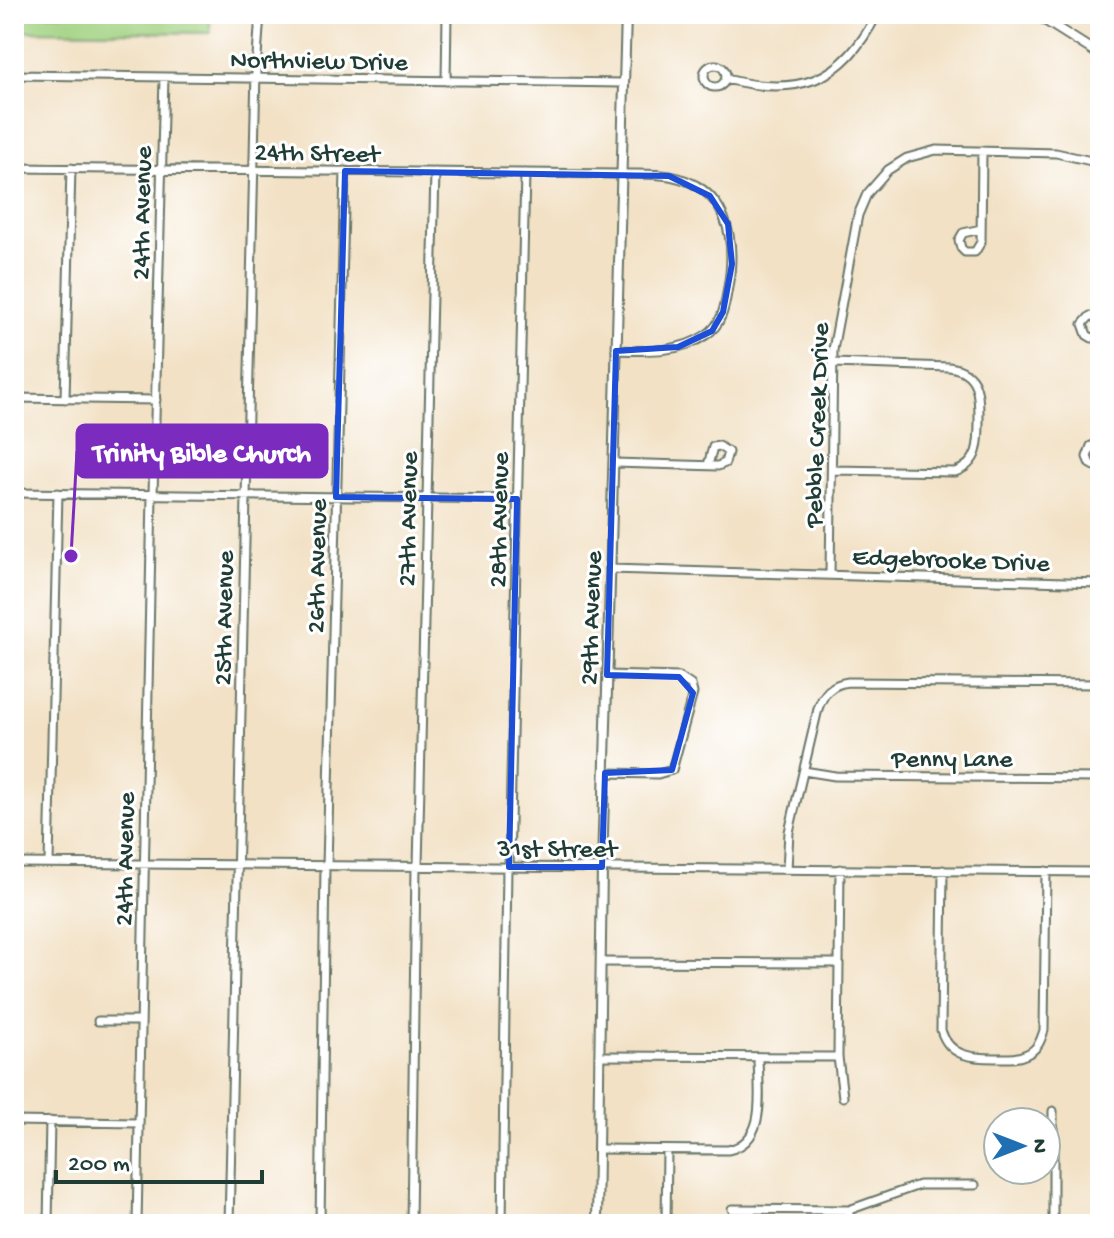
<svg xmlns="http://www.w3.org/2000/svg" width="1114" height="1238" viewBox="0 0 1114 1238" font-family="'Gochi Hand',sans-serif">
  <rect width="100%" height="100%" fill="#fff"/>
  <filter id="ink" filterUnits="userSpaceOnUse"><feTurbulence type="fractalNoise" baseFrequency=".0125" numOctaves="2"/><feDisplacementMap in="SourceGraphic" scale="16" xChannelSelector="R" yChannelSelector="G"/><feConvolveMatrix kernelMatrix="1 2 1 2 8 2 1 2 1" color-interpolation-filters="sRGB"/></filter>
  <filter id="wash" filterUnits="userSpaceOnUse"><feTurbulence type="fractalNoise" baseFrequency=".006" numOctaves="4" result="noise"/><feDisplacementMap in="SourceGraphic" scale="32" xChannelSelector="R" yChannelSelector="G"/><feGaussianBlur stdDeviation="1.8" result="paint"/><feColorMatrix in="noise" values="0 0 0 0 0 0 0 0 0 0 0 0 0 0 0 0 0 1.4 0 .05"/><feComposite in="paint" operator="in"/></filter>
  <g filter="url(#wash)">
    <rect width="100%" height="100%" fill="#f2e1c5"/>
    <!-- green -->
    <path fill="#a0d180" stroke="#60875a" stroke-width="2" d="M14,14H210V33L14,31Z"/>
  </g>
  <g filter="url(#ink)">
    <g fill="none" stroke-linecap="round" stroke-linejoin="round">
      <defs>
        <path id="minor" d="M704 76a11 11 0 1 1 22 0a11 11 0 1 1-22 0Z
          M14,75L623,83
          M726,79C797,97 843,83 877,14
          M446,81L447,14
          M14,168L620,174C637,174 654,173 670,176C727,187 737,238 728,287C725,305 723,324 706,335C680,353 646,351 616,350
          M981,229L963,233L959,240L961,248L965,252H975L981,242L982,151
          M1100,317L1090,316L1083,324L1087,335L1092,338L1100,336
          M14,398L156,400
          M65,399L71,168
          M1100,443L1091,446L1087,457L1090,464L1100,468
          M614,463L718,466L725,463L728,452L719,446L713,447L708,465
          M832,470L955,472C980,463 979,442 979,419C979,394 979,371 949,367L833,363
          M14,493L517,499
          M153,495L164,77
          M610,569L1100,583
          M830,575L833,350L858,215L867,194L888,170L907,158L936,150L1056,153L1100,163
          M804,771L835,776L1100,778
          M605,773L658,774L672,770L693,693L691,685L679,677L607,675
          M14,863L1100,872
          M49,863L58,493
          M327,866L345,171
          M418,866L435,172
          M509,867L525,173
          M787,869L789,832L818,709C823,694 831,684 848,682L1100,684
          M840,869L838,1057L843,1097
          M943,870L941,1030C949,1057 972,1058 996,1058C1007,1058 1017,1059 1027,1054C1038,1049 1041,1040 1044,1030L1046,871
          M601,962L839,963
          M98,1021H140
          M600,1056L838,1057
          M1053,1111V1224
          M14,1121L138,1123
          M598,1149L728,1150C769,1142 758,1088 758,1057
          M732,1209L849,1210L919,1185H975
          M849,1210V1224
          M48,1224L50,1121
          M137,1224L152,495
          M229,1224L256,71L260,14
          M320,1224L325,866
          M411,1224L416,866
          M502,1224L507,867
          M666,1224L667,1150"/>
        <path id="tertiary" d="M1035,14L1100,55
          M597,1224L602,867L626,14"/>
      </defs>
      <!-- minor casing -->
      <use href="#minor" stroke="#697667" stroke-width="11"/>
      <!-- tertiary casing -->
      <use href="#tertiary" stroke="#697667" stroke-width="12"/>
      <!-- minor -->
      <use href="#minor" stroke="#fff" stroke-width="7"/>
      <!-- tertiary -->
      <use href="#tertiary" stroke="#fff" stroke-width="8"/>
    </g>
  </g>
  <!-- marked area -->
  <path fill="none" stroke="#1d4ed8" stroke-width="6" stroke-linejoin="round" d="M345,171L669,176L710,196L728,224L732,264L723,312L712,331L678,347L616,351L607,675L679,677L693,693L672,770L605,773L602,867H509L517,499L336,497Z"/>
  <g text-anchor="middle" stroke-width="6" stroke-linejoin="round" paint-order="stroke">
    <!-- street labels -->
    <g font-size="26" fill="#1f3d34" stroke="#fff">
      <text transform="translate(319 59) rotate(1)" y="9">Northview Drive</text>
      <text transform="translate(317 151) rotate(1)" y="9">24th Street</text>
      <text transform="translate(140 213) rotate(-89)" y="9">24th Avenue</text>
      <text transform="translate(815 425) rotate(-88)" y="9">Pebble Creek Drive</text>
      <text transform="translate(406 519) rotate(-89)" y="9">27th Avenue</text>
      <text transform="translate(497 520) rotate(-89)" y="9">28th Avenue</text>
      <text transform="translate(951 558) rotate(2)" y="9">Edgebrooke Drive</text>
      <text transform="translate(315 566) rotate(-89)" y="9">26th Avenue</text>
      <text transform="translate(222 618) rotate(-89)" y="9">25th Avenue</text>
      <text transform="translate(589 618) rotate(-88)" y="9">29th Avenue</text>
      <text x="952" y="766">Penny Lane</text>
      <text x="557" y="856">31st Street</text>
      <text transform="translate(123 859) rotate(-89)" y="9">24th Avenue</text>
    </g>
  </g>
  <!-- callouts -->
  <path fill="none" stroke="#7b2cbf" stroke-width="3" d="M71 556L77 451"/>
  <circle fill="#7b2cbf" stroke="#fff" stroke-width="3" cx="71" cy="556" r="8"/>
  <rect fill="#7b2cbf" stroke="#7b2cbf" stroke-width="3" x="77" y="425" width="250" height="52" rx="8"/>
  <g font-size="28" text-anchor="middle" font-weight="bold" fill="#fff">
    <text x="202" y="461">Trinity Bible Church</text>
  </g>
  <!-- margin -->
  <rect width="1114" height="1238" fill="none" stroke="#fff" stroke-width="48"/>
  <!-- north arrow -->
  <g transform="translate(1022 1146) rotate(90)"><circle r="38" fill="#ffffff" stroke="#a5b1ae" stroke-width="2"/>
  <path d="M0-6L14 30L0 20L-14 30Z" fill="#1f6fb2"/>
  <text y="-12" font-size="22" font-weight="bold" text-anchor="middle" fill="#1f3d34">N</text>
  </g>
  <!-- scale -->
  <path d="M56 1170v12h206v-12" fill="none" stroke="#1f3d34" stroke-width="4"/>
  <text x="68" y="1170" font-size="24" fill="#1f3d34" stroke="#ffffff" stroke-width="6" paint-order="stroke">200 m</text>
</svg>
